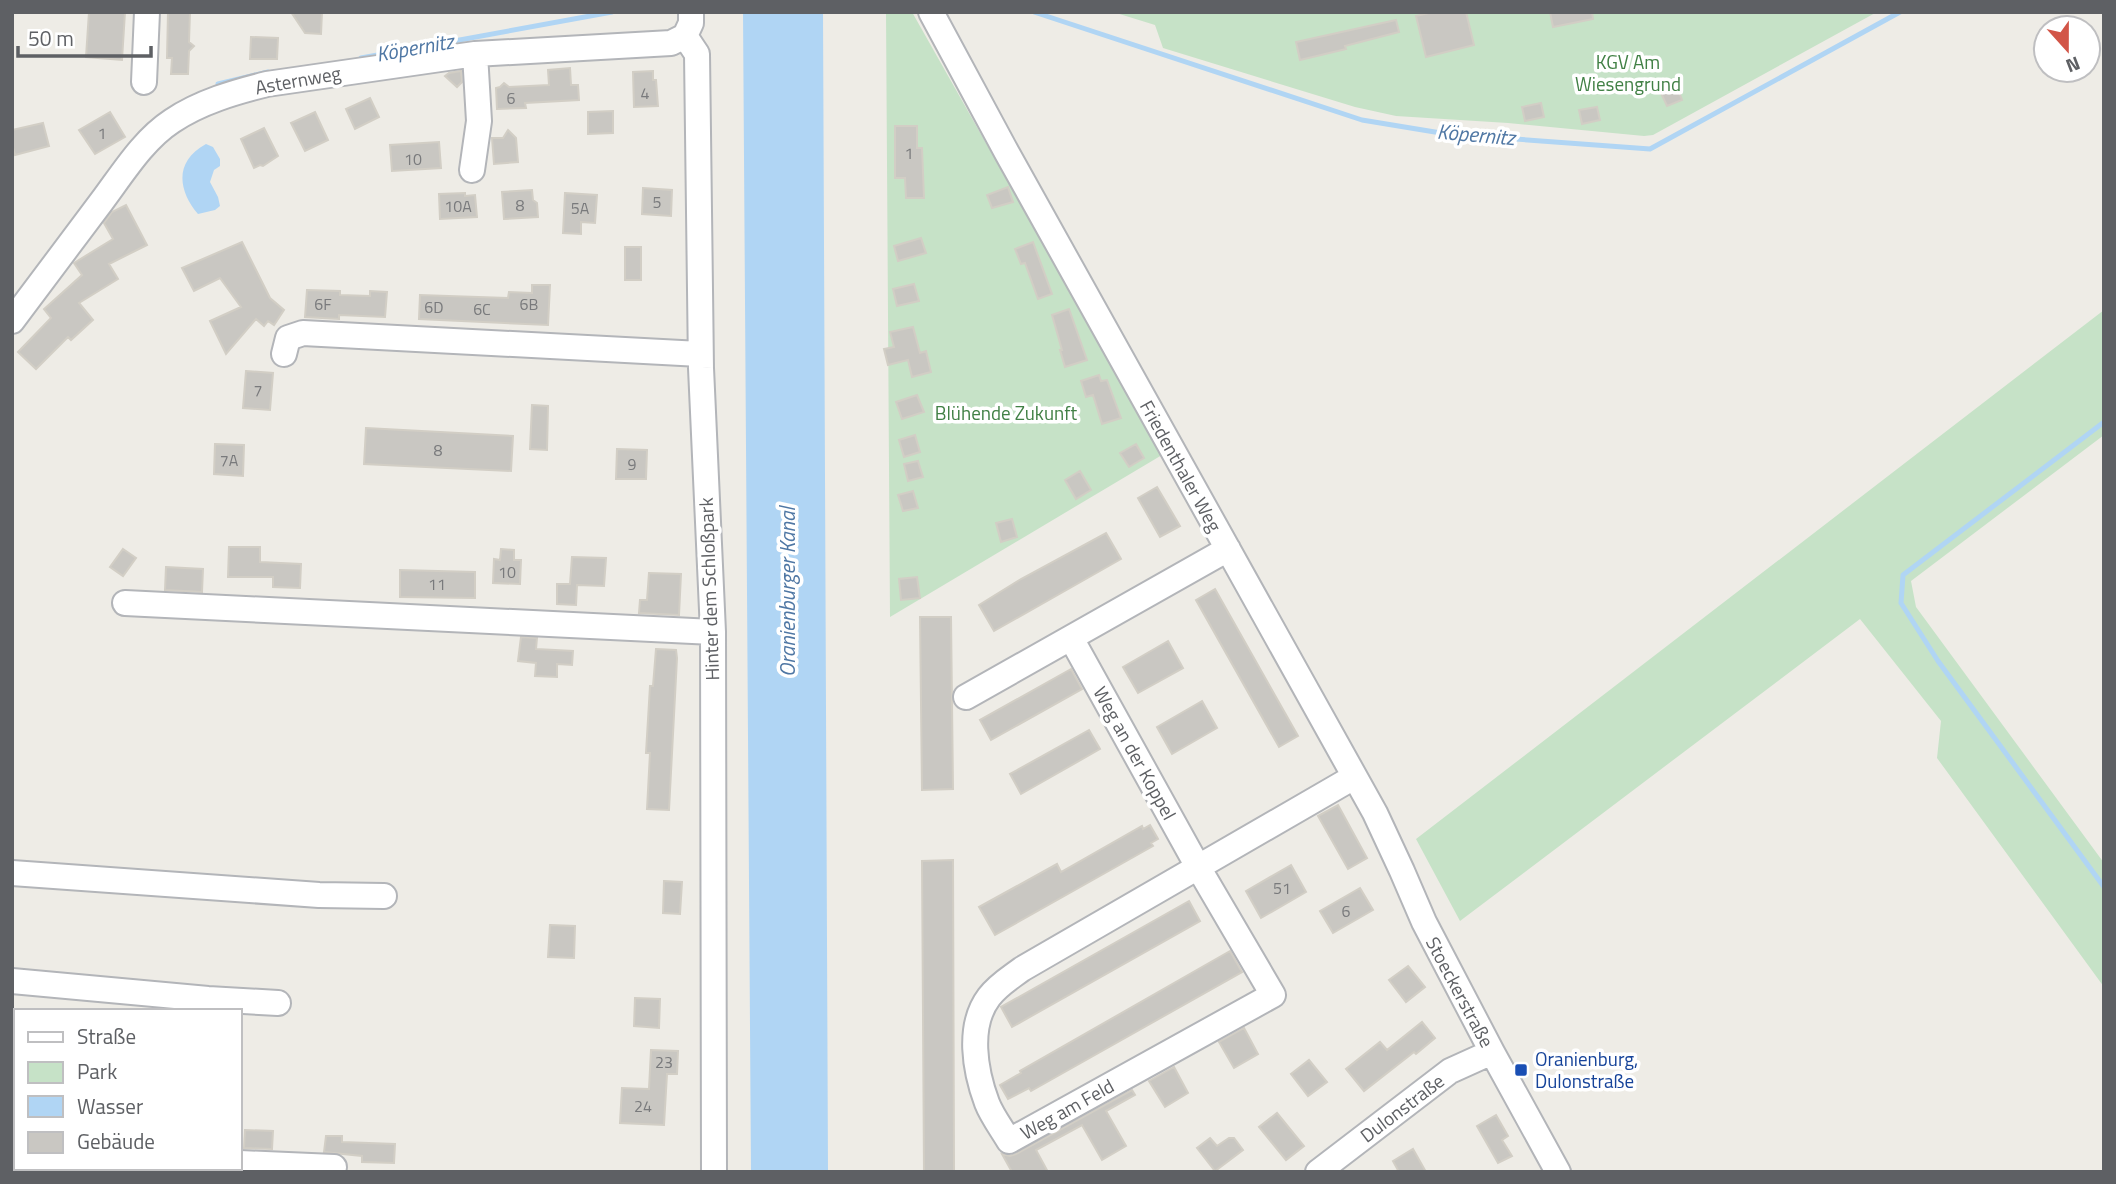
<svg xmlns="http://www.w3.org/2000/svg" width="2116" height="1184" viewBox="0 0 2116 1184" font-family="'Titillium Web',sans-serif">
  <rect width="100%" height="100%" fill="#eeece6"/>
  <!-- green -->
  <path fill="#c6e2c7" d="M886,12H912L1162,455L890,617Z
    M1113,12H1877L1653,135L1644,136L1508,123L1396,116L1355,107L1163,48L1155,25Z
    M2104,310V435L1911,581L1916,607L2104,863V987L1937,758L1941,721L1860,619L1460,921L1416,839Z"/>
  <!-- water -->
  <path fill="#b0d5f4" d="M743,12H823L828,1172H751Z
    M206,144L213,147L220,159V166L214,170L210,182L218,197L220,206L215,210L198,214C177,189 175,161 206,144Z"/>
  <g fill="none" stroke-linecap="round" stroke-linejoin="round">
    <!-- stream -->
    <path stroke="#b0d5f4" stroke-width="5" d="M1034,12L1362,120L1447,134L1650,149L1900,12
      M361,58L612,12
      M218,84L268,72
      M2104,422L1903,575L1901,603L1938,661L2104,887"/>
  </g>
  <!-- building -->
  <path fill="#c9c7c2" stroke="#d2cec5" stroke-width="2" d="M89,12H125L122,60L86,57Z
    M168,12H190L189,42L194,46L189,51L188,74H171L172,58H167Z
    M291,12H322L321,34L305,33Z
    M1433,12H1466L1474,45L1426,57L1416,16Z
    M1550,12H1592L1593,19L1553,27Z
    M1396,20L1399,32L1345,46L1346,49L1300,60L1296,42Z
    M251,37L278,38L277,59H250Z
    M570,68L571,85H578L579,100L525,103L526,108L497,109L496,88L500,87L504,83L509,87L549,85L548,70Z
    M461,71L462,82L457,87L445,76L449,73Z
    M653,71V80H656L658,106L634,107L633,72Z
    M1677,86L1682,100L1667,106L1661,93Z
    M370,98L379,117L355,129L346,109Z
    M1541,103L1544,117L1525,121L1522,107Z
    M1597,107L1600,120L1582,124L1579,110Z
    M613,111V133L588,134V112Z
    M110,112L125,137L95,154L79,130Z
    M315,112L328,140L305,151L291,123Z
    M43,123L49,146L15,155L12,144V130Z
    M895,126H917V148H922L924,198H906L905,178H895Z
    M264,128L278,156L263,166L260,165L254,168L241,139Z
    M508,130L516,138L518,162L494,164L492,138H503Z
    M439,142L441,168L392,171L390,145Z
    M1008,187L1013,202L992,208L987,195Z
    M643,188L672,190L671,216L642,214Z
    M532,190L533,200L537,203L538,217L504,219L502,192Z
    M465,193V196L475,195L477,217L440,219L439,194Z
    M565,193L597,195L595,223L581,222V234L563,233Z
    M126,205L147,245L109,264L118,279L79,303L93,320L71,340L68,337L36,369L18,352L51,318L44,309L82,275L74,263L113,239L104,223L112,212Z
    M921,238L926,253L898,261L894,246Z
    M242,242L270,298L284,310L274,325L268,321L264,326L256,319L226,354L210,321L241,307L220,278L194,291L182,268Z
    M1033,242L1052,294L1038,299L1025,263L1021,264L1015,249Z
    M625,247H641V280H625Z
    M914,284L919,301L897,306L893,289Z
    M532,285H550L548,325L419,319L420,295L508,298L509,292L532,293Z
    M307,290L340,291V295L370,296V291L387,292L385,317L339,315V319L305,317Z
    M1069,309L1087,360L1065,367L1060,350H1062L1052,315Z
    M913,327L920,353L926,351L931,372L912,377L908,360L888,365L884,349L894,347L890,332Z
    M246,371L273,373L270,410L243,408Z
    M1099,375L1101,381L1107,380L1121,418L1102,424L1093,395L1086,397L1081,381Z
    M917,395L924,412L902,419L896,402Z
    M532,405L548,406L547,450L530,449Z
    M366,428L513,436L511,471L364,464Z
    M915,435L920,452L904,457L899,440Z
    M215,444L244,445L243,476L214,474Z
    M1136,444L1144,458L1129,467L1120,453Z
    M617,449L647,450L646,479H616Z
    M918,461L923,477L908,481L904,464Z
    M1080,471L1091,490L1076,499L1065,480Z
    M1157,487L1180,526L1160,537L1138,498Z
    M913,491L918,508L903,511L898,495Z
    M1012,519L1017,537L1001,542L996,523Z
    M1106,533L1121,559L994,631L979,605L1021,579Z
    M229,547H260V562L301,564L300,588L273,587V577H228Z
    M123,549L136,558L123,576L110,567Z
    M501,549L514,550V560H521L520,584L493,583L494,559L500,560Z
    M572,557L606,558L604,586L577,585L576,605L557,604V584H570Z
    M166,567L203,569L202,592L165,590Z
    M400,570L475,572V598L400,597Z
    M649,573L681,574L679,615L639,613L640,600H647Z
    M917,577L920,598L901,600L899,579Z
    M1215,589L1298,736L1279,747L1196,600Z
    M920,617H951L953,789L922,790Z
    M521,637L537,638L536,649L573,651L572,665L557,664V677L535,676L536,663L518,661Z
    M1168,641L1183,668L1138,693L1123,667Z
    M656,649L676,650L677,658L669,810L647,809L650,753H646L650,686H653Z
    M1071,669L1082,689L991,740L980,720Z
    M1202,701L1217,728L1172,754L1157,727Z
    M1089,730L1100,749L1021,794L1010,774Z
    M1338,805L1367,858L1348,869L1318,816Z
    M1150,825L1158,839L1151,843L1153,846L995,935L979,907L1057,864L1061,872L1142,826L1143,829Z
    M953,860L954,1172H924L922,861Z
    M1291,865L1306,892L1261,918L1246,891Z
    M664,881L682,882L680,914L663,913Z
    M1360,888L1373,910L1333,933L1320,911Z
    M1189,901L1200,921L1012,1027L1001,1007Z
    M550,925L575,926L574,958L548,957Z
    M1230,951L1242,972L1031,1091L1029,1088L1008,1099L1000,1085L1021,1073L1020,1071Z
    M1408,966L1425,987L1406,1002L1389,980Z
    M635,998L660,999L659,1028L634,1026Z
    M1422,1022L1435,1038L1416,1054L1414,1052L1364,1091L1346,1069L1380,1042L1387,1050Z
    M1244,1028L1258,1054L1234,1068L1219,1042Z
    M651,1050L678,1051L677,1074H667L664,1125L620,1123L622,1088L649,1089Z
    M1309,1060L1327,1082L1308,1096L1291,1074Z
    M1174,1067L1188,1093L1165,1107L1149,1081Z
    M1132,1090L1135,1095L1106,1111L1126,1146L1102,1160L1082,1125L1036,1150L1048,1172H1012L1002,1154L1010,1156L1016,1154Z
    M1277,1113L1304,1146L1286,1160L1259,1127Z
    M1496,1115L1508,1136L1502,1140L1512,1156L1498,1163L1477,1126Z
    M245,1130L273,1131L272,1149L244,1148Z
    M326,1136H342V1142L395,1144L394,1163L362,1162V1156L324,1152Z
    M1210,1138L1217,1146L1229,1138H1234L1243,1150L1215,1171L1197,1148Z
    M1413,1149L1426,1172H1399L1393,1161Z"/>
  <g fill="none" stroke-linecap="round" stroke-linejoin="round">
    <defs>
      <path id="minor" d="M691,12V23L685,36L697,54L701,368L713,632L714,1172
        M931,12L1007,153L1375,813L1402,871L1424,922L1492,1052L1558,1172
        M144,82L147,12
        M472,170L479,121L475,54
        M12,321C42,281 72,241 102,201C123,173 143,140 172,121C200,102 235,92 267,84L475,54L671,43L685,36
        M284,354L288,338L303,333L700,354
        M125,603L713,632
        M1071,638L1198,867L1273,995L1009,1141C1002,1129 992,1116 987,1103C975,1071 967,1026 989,997C998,985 1010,978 1022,969L1354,777
        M966,697L1228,549
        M12,873L319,895L384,896
        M12,981L208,999L278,1003
        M12,1094L16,1103
        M240,1163L334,1167
        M43,1168L45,1172
        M1318,1172L1450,1071L1492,1052"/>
    </defs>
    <!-- minor casing -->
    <use href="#minor" stroke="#b3b5b9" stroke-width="28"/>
    <!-- minor -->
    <use href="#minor" stroke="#fff" stroke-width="24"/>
  </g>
  <!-- markers -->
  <rect fill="#1a4fb4" stroke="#fff" stroke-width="2.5" x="1514" y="1063" width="14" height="14" rx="3.5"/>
  <g text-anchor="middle" stroke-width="7" stroke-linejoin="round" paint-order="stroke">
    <!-- number labels -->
    <g font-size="16" fill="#797a7c">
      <text x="645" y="99">4</text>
      <text x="511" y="104">6</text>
      <text x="102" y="139">1</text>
      <text x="909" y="159">1</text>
      <text x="413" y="165">10</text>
      <text x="657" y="208">5</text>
      <text x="520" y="211">8</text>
      <text x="458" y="212">10A</text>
      <text x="580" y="214">5A</text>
      <text x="323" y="310">6F</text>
      <text x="529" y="310">6B</text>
      <text x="434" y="313">6D</text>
      <text x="482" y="315">6C</text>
      <text x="258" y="396">7</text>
      <text x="438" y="456">8</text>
      <text x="229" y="466">7A</text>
      <text x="632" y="470">9</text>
      <text x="507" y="578">10</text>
      <text x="437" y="590">11</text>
      <text x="1282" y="894">51</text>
      <text x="1346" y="917">6</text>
      <text x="664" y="1068">23</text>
      <text x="643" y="1112">24</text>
    </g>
    <!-- park labels -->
    <g font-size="19" fill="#418045" stroke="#fff">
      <text x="1628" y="69">KGV Am<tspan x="1628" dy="22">Wiesengrund</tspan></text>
      <text x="1006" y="420">Blühende Zukunft</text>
    </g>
    <!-- street labels -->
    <g font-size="19" fill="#5e6064" stroke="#fff">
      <text transform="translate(298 80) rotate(-10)" y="7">Asternweg</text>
      <text transform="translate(1181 466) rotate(61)" y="7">Friedenthaler Weg</text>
      <text transform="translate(709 589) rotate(-92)" y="7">Hinter dem Schloßpark</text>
      <text transform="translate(1135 753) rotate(61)" y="7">Weg an der Koppel</text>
      <text transform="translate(1460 992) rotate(62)" y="7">Stoeckerstraße</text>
      <text transform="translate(1402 1108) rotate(-37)" y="7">Dulonstraße</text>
      <text transform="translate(1067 1109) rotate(-29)" y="7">Weg am Feld</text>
    </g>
    <!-- transit labels -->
    <g font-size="19" fill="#164399" stroke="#fff" text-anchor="start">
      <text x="1535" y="1066">Oranienburg,<tspan x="1535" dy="22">Dulonstraße</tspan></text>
    </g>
    <!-- water labels -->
    <g font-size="21" font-style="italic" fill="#4f77a4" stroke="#fff">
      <text transform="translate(415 48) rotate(-10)" y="7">Köpernitz</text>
      <text transform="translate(1476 135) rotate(5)" y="7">Köpernitz</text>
      <text transform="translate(788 592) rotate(-90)" y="7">Oranienburger Kanal</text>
    </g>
  </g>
  <!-- border -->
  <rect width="2116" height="1184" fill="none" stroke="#5e6064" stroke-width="28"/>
  <!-- legend -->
  <rect x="14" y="1009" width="228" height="161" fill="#ffffff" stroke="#bfbfc1" stroke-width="2"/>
  <rect x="28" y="1032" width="35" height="10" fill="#ffffff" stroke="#bfbfc1" stroke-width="2"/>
  <text x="77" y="1044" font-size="21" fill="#5e6064">Straße</text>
  <rect x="28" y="1062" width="35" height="21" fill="#c6e2c7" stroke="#bfbfc1" stroke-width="2"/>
  <text x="77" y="1079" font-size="21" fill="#5e6064">Park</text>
  <rect x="28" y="1096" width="35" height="21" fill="#b0d5f4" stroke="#bfbfc1" stroke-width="2"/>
  <text x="77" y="1114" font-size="21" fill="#5e6064">Wasser</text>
  <rect x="28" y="1132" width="35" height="21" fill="#c9c7c2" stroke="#bfbfc1" stroke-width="2"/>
  <text x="77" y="1149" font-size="21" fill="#5e6064">Gebäude</text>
  <!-- north arrow -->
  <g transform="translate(2067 49) rotate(159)"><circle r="33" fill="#ffffff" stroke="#bfbfc1" stroke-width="2"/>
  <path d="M0-5L12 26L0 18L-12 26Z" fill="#d25547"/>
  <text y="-10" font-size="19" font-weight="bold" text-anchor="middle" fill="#5e6064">N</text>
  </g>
  <!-- scale -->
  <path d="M18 46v10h133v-10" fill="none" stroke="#5e6064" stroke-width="3.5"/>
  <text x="28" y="46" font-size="21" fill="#5e6064" stroke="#ffffff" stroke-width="5" paint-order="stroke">50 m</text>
</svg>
